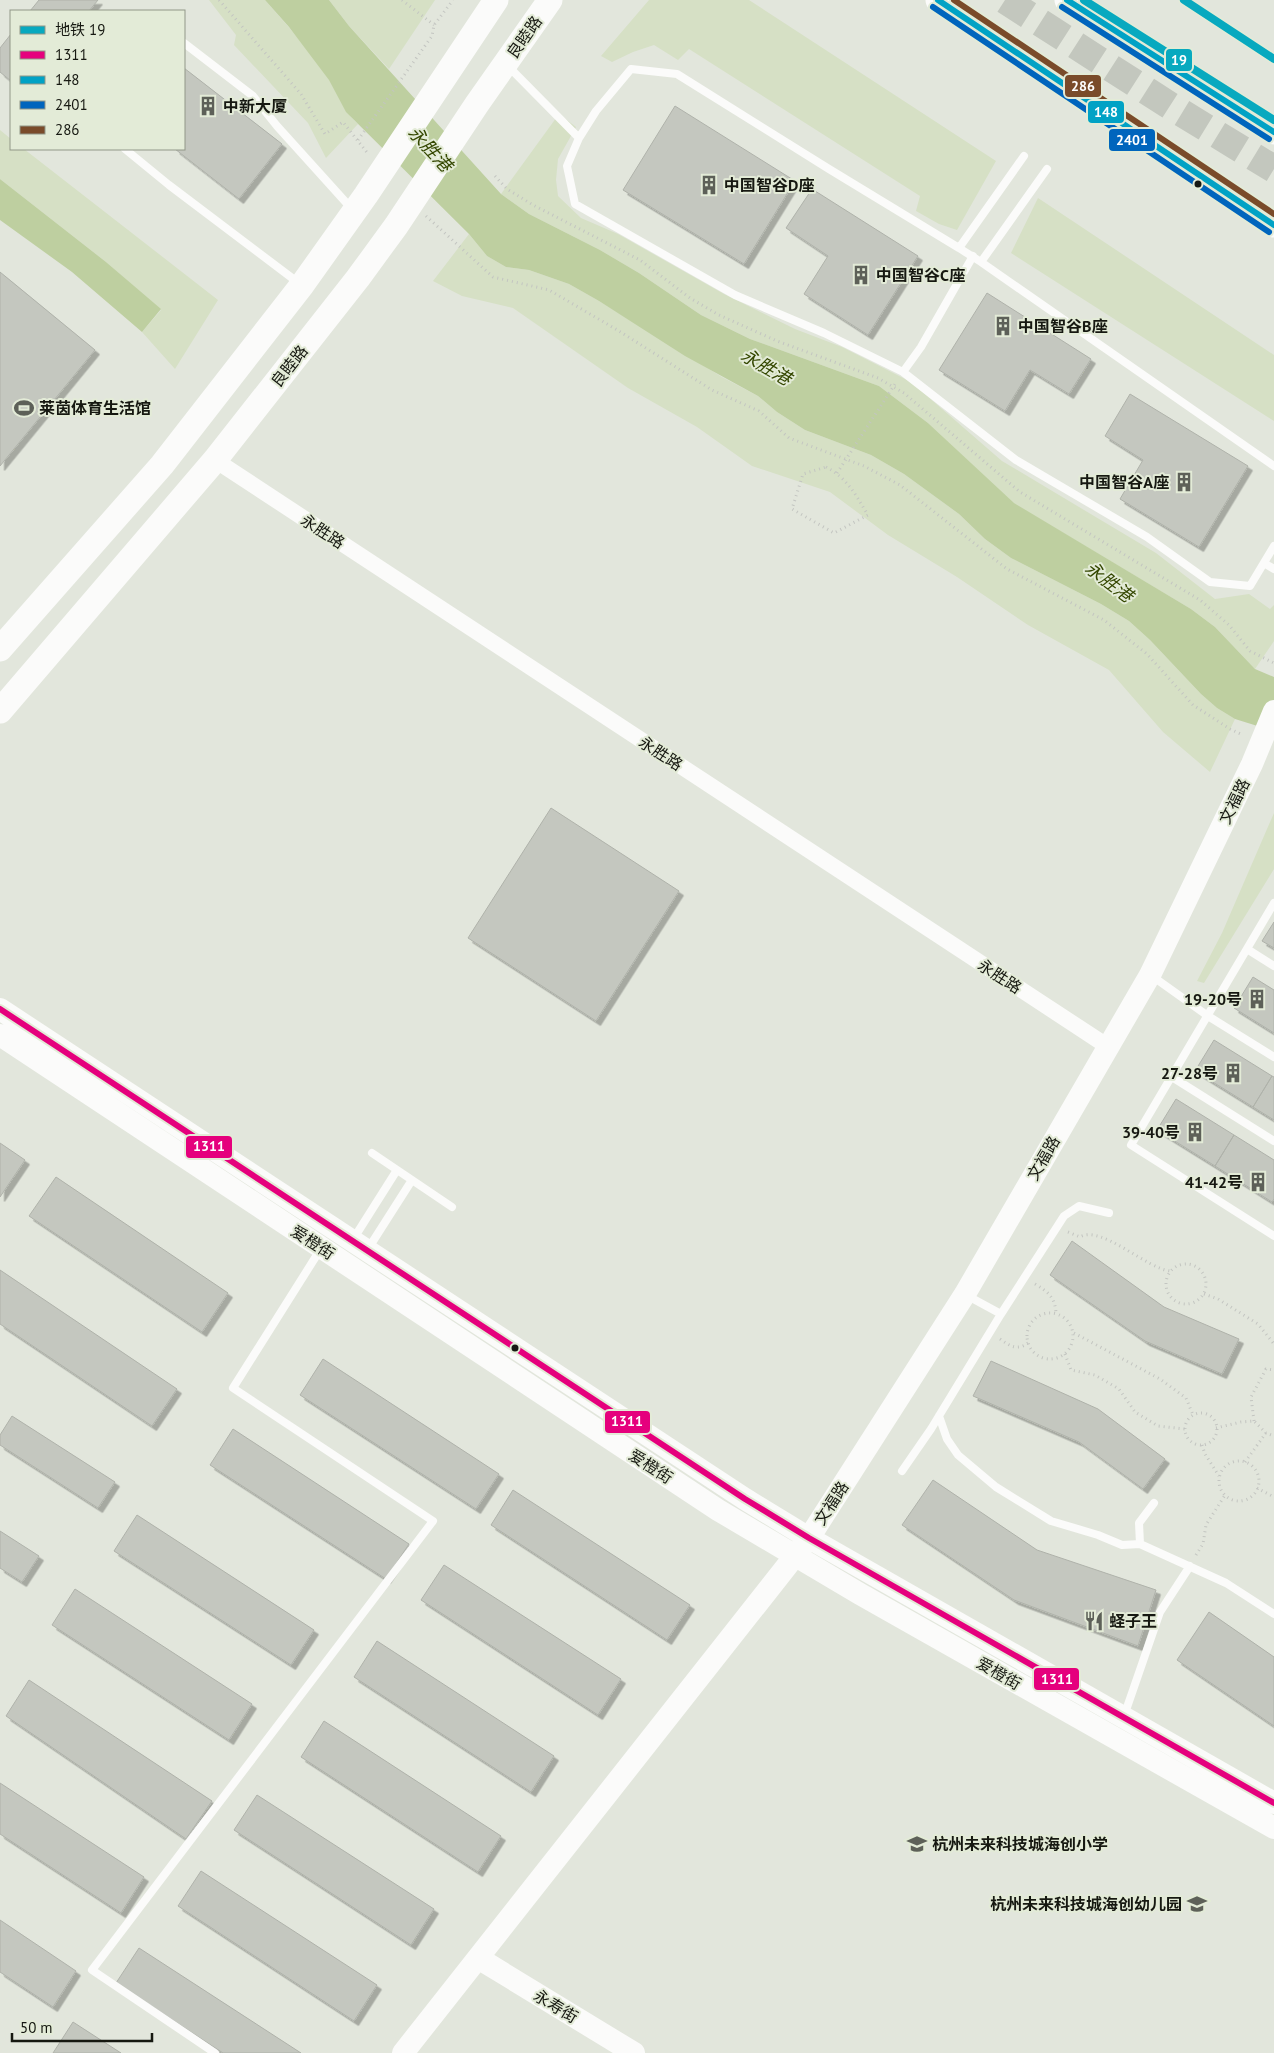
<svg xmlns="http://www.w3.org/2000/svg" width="1274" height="2053" viewBox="0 0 1274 2053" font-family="'PT Sans','Noto Sans SC',sans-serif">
  <defs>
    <filter id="shadow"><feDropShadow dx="4.5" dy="4.5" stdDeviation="0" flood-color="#0004"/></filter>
  </defs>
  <rect width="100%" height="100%" fill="#e2e6dc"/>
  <!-- green -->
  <path fill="#d6e0c5" d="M209,0H265C287,25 310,51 329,79C340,96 341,108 358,124L326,158L308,123L234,45L236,35Z
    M329,0H435L389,69L349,26Z
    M649,0H749L996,161L957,230L939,224L916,211L920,196L689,49L678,60L654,45L633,52L612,62L601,56Z
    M559,114L576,127L558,159L556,180L558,196L581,218L618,234L724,294L795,329L842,347L911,382L1002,461L1156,553L1215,599L1249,594L1270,609L1274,605V641L1255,669L1215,627L1191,609L1013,503L928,423L879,386L750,339L701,315L639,273L600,250L529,214L501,194Z
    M0,130L11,139V149H24L218,300L175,369L142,332L161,310L106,262L0,179Z
    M1038,198L1274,355V421L1011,253Z
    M469,234L487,256L506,267L529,270L569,284L599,301L722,377L758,396L777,412L805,430L871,455L904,474L959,514L985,539L1011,558L1101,604L1129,621L1150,640L1201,694L1217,708L1235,719L1210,772L1163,732L1109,670L1028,625L957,577L888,535L830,492L752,466L697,427L628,388L513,308L462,296L433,281Z
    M1274,813V869L1204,983L1197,981L1222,933Z"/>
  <!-- water -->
  <path fill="#becfa0" d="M265,0H329L349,26L501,194L529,214L600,250L639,273L701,315L750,339L879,386L928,423L1014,503L1191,609L1215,627L1255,669L1274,677V731L1235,719L1217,708L1201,694L1150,640L1129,621L1101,604L1011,558L985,539L959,514L904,474L871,455L805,430L777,412L758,396L685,356L599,301L569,284L529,270L506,267L487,256L469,234L346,112L329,80L289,27Z
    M0,179L106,262L161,309L142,332L72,272L0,220Z"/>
  <!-- building -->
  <path fill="#c4c7bf" stroke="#afb2aa" filter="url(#shadow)" d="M39,0H98L89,11H30Z
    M11,34V81L0,72V48Z
    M184,68L282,144L239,199L175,149H184Z
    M675,106L795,181L744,264L623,190Z
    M812,189L918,256L868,335L804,294L828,256L786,228Z
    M0,272L95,350L0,466Z
    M987,293L1091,359L1069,394L1030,370L1005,411L939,370Z
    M1130,394L1248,466L1199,547L1120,499L1143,460L1105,436Z
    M551,808L679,891L596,1021L468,938Z
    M1274,922V948L1262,941Z
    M1253,977L1274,990V1033L1234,1008Z
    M1214,1040L1272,1076L1253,1107L1195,1071Z
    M1272,1076L1274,1077V1120L1253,1107Z
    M1176,1099L1234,1135L1215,1166L1157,1130Z
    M1234,1135L1274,1160V1199L1272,1202L1215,1166Z
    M0,1143L25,1160L0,1197Z
    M56,1177L228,1293L202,1332L29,1216Z
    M1072,1241L1164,1307L1239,1339L1222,1374L1145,1341L1050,1275Z
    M0,1270L177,1389L152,1426L0,1324Z
    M323,1359L499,1474L476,1509L300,1395Z
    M991,1361L1098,1409L1165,1459L1143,1489L1079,1442L973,1396Z
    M12,1416L115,1482L98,1508L0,1445V1435Z
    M233,1429L409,1544L386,1579L210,1465Z
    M933,1480L1037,1550L1156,1590L1138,1646L1014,1600L902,1525Z
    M513,1490L690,1605L667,1640L491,1525Z
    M137,1515L314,1630L291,1665L114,1551Z
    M0,1531L39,1556L22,1582L0,1568Z
    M444,1565L621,1679L598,1715L421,1600Z
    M75,1589L252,1704L229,1740L52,1625Z
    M1209,1612L1274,1657V1726L1177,1660Z
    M377,1641L554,1756L531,1792L354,1677Z
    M29,1680L212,1801L186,1839L6,1716Z
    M324,1721L501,1836L478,1872L301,1757Z
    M0,1783L144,1877L121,1913L0,1834Z
    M257,1795L434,1909L411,1945L234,1830Z
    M201,1871L377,1985L354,2021L178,1906Z
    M0,1920L76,1971L53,2007L0,1972Z
    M139,1948L301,2053H223L116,1983Z
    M73,2022L121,2053H53Z"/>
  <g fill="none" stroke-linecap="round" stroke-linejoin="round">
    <!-- highway-tunnel -->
    <path stroke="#c3c7be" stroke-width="28" stroke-dasharray="28 14" stroke-linecap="butt" d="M1005,0L1172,107L1274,169"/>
    <!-- path -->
    <path stroke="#c3c5c1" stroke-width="3" stroke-dasharray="1 4" stroke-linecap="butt" d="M219,0L301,94L325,134L343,122L369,155
      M402,0L434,25
      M358,140L432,36L434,25L453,0
      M495,176L507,189L533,205L640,260L690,298L719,315L777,341L878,378L904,393L1020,492L1200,600L1229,625L1250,651L1274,663
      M426,216L493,277L549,290L619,331L712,390L759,411L789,438L864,466L900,485L1007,569L1104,620L1147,654L1193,705L1230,729L1243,735
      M826,467C848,479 855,494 868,515L834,533L792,509L803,474Z
      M837,473L897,381
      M1068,1232L1080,1237C1101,1224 1148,1270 1171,1271
      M1166 1284a20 20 0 1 1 40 0a20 20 0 1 1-40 0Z
      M1035,1284C1048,1292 1055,1297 1056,1313
      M1204,1294L1218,1299L1258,1324L1274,1344
      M1027 1336a23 23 0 1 1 46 0a23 23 0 1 1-46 0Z
      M1074,1333L1160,1379L1186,1398L1193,1415
      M1000,1339C1010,1346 1017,1351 1028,1343
      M1065,1354L1071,1370L1095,1375L1119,1389L1135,1412L1158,1426L1185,1429
      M1185 1429a16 16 0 1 1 32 0a16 16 0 1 1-32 0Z
      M1254,1421L1251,1397L1266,1369L1274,1370
      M1216,1428L1241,1422L1254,1421L1266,1433L1274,1436
      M1202,1445L1205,1454L1219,1476
      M1219 1481a20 20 0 1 1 40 0a20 20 0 1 1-40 0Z
      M1245,1462L1266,1433
      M1257,1488L1274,1497
      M1196,1555L1203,1544L1206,1525L1225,1495"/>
    <!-- lane -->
    <path stroke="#fbfbfa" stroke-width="8" d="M184,43L253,96L277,126L351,208
      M507,65L579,138
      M125,149L169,185L300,284
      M1024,156L959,248L829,169L677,74L631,69L596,111L579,138L567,166L575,204L735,295L824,333L903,372L1016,460L1147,537L1210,582L1250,586L1274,546
      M959,248L981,262L1047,169
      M981,262L1274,466
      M903,372L921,347L973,256
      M1264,563L1274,569
      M1274,903L1131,1145L1274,1236
      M1247,949L1274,966
      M1152,976L1208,1016L1274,1057
      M1172,1077L1274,1141
      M372,1153L452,1207
      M354,1238L397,1170
      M368,1249L412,1180
      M966,1295L1001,1314L1064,1216L1079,1206L1109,1213
      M939,1416L947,1439L958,1455L996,1487L1051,1521L1098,1535L1122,1545L1140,1544L1226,1583L1274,1614
      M902,1471L931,1429L1001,1314
      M1140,1544L1139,1523L1154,1503
      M1124,1716L1160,1612L1190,1566
      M215,2053L92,1970L433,1521L233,1388L320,1250"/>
    <!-- street -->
    <path stroke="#fbfbfa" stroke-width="16" d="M215,460L1107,1046"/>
    <!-- secondary -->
    <path stroke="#fbfbfa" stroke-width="22" d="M0,1009L745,1499L809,1538L1274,1803
      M0,1035L718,1510L860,1594L1274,1828
      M478,1958L634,2053
      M403,2053L809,1538L965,1294L1150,975L1252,764L1274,711"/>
    <!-- primary -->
    <path stroke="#fbfbfa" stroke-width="25" d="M938,0L1274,225
      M1067,0L1274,132
      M0,649L162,465L302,285L366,195L496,0
      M0,711L215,460L358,278L396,226L477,104L550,0"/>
    <defs>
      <path id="bus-1" d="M0,1009L745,1499L809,1538L1274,1803"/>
      <path id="bus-2" d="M938,0L1274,225
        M1067,0L1274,132"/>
      <path id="bus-3" d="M933,7L1269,232
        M1062,7L1269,139"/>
      <path id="bus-4" d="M954,0L1274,214
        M1083,0L1274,122"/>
    </defs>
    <!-- bus-1 casing -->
    <use href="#bus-1" stroke="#e3ebd7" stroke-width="10"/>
    <!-- bus-2 casing -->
    <use href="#bus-2" stroke="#e3ebd7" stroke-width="10"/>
    <!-- bus-3 casing -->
    <use href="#bus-3" stroke="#e3ebd7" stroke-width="10"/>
    <!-- bus-4 casing -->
    <use href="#bus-4" stroke="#e3ebd7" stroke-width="10"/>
    <!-- bus-1 -->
    <use href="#bus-1" stroke="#e5007d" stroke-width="6"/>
    <!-- bus-2 -->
    <use href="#bus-2" stroke="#01a2c5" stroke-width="6"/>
    <!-- bus-3 -->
    <use href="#bus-3" stroke="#0065bd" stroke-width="6"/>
    <!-- bus-4 -->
    <use href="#bus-4" stroke="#7a4b2a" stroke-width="6"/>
    <defs>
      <path id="metro-1" d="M1084,0L1274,120
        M1184,0L1274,59"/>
    </defs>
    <!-- metro-1 casing -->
    <use href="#metro-1" stroke="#e3ebd7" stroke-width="11"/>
    <!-- metro-1 -->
    <use href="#metro-1" stroke="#08a9bf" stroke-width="8"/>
  </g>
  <!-- icons -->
  <defs>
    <symbol id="building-bare" viewBox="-9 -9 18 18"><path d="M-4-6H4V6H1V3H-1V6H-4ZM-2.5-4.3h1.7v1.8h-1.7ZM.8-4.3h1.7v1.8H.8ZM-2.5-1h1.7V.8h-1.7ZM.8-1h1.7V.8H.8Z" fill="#5d6058" stroke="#e3ebd7" stroke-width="2.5" paint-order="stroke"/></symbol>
    <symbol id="stadium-bare" viewBox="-9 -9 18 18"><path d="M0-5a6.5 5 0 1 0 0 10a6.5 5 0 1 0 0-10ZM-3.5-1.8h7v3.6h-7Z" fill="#5d6058" stroke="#e3ebd7" stroke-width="2.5" paint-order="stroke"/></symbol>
    <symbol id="restaurant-bare" viewBox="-9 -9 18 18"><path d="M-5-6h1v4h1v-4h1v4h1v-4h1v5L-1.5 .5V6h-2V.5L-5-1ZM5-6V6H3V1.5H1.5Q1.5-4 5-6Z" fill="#5d6058" stroke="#e3ebd7" stroke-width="2.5" paint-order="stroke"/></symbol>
    <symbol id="school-bare" viewBox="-9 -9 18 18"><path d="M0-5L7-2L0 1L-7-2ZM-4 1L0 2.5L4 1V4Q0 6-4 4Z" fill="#5d6058" stroke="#e3ebd7" stroke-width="2.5" paint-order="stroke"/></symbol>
  </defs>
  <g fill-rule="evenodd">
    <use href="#building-bare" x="194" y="92" width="28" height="28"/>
    <use href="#building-bare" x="695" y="171" width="28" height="28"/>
    <use href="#building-bare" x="847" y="261" width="28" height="28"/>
    <use href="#building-bare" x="989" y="312" width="28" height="28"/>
    <use href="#stadium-bare" x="10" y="394" width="28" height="28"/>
    <use href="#building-bare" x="1170" y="468" width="28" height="28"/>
    <use href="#building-bare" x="1243" y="985" width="28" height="28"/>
    <use href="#building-bare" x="1219" y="1059" width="28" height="28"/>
    <use href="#building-bare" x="1181" y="1118" width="28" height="28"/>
    <use href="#building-bare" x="1244" y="1168" width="28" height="28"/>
    <use href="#restaurant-bare" x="1080" y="1607" width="28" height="28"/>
    <use href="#school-bare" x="903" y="1830" width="28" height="28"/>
    <use href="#school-bare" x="1183" y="1890" width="28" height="28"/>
  </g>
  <!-- markers -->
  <g fill="#161811" stroke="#e3ebd7" stroke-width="2">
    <circle cx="1198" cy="184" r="4.5"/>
    <circle cx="515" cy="1348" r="4.5"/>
  </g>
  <g text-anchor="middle" stroke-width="4" stroke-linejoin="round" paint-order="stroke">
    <!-- street labels -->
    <g font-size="16" fill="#161811" stroke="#e3ebd7">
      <text transform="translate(524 37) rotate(-55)" y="6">良睦路</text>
      <text transform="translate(289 366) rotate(-52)" y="6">良睦路</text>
      <text transform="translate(323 531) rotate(33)" y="6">永胜路</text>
      <text transform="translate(661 753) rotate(33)" y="6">永胜路</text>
      <text transform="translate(1234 801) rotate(-64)" y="6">文福路</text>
      <text transform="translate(1000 976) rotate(33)" y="6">永胜路</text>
      <text transform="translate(1043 1158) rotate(-60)" y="6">文福路</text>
      <text transform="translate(313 1242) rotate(33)" y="6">爱橙街</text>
      <text transform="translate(651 1466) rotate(33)" y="6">爱橙街</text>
      <text transform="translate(831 1503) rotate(-57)" y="6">文福路</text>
      <text transform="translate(999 1673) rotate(30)" y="6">爱橙街</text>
      <text transform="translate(556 2006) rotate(31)" y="6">永寿街</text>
    </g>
    <!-- poi labels -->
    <g font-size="16" font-weight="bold" fill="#161811" stroke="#e3ebd7" text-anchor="start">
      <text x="223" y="112">中新大厦</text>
      <text x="724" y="191">中国智谷D座</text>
      <text x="876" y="281">中国智谷C座</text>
      <text x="1018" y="332">中国智谷B座</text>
      <text x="39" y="414">莱茵体育生活馆</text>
      <text x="1169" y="488" text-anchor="end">中国智谷A座</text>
      <text x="1242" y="1005" text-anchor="end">19-20号</text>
      <text x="1218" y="1079" text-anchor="end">27-28号</text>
      <text x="1180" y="1138" text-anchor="end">39-40号</text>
      <text x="1243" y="1188" text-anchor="end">41-42号</text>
      <text x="1109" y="1627">蛏子王</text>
      <text x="932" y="1850">杭州未来科技城海创小学</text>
      <text x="1182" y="1910" text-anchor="end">杭州未来科技城海创幼儿园</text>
    </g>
    <!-- water labels -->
    <g font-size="18" font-style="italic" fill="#344700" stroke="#e3ebd7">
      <text transform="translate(430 149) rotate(47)" y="6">永胜港</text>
      <text transform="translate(766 367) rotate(30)" y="6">永胜港</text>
      <text transform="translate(1109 582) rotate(37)" y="6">永胜港</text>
    </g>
  </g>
  <g stroke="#e3ebd7" stroke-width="2">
    <rect x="1165" y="48" width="28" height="24" rx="5" fill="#08a9bf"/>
    <rect x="1064" y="74" width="38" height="24" rx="5" fill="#7a4b2a"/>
    <rect x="1087" y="100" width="38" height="24" rx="5" fill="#01a2c5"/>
    <rect x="1108" y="128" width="48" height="24" rx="5" fill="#0065bd"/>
    <rect x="185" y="1135" width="48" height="24" rx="5" fill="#e5007d"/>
    <rect x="604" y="1410" width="47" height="24" rx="5" fill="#e5007d"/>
    <rect x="1033" y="1667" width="47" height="24" rx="5" fill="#e5007d"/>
  </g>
  <g font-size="14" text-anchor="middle" font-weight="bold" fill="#fff">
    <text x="1179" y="65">19</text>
    <text x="1083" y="91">286</text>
    <text x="1106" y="117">148</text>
    <text x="1132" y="145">2401</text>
    <text x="209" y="1151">1311</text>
    <text x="627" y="1426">1311</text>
    <text x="1057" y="1684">1311</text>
  </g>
  <!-- legend -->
  <rect x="10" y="10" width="175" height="140" fill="#e3ebd7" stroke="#919788"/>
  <rect x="20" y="26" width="25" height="8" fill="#08a9bf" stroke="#919788"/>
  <text x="55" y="35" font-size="15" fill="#161811">地铁 19</text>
  <rect x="20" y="51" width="25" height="8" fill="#e5007d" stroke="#919788"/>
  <text x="55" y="60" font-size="15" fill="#161811">1311</text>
  <rect x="20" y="76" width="25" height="8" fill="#01a2c5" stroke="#919788"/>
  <text x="55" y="85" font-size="15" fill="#161811">148</text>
  <rect x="20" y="101" width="25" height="8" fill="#0065bd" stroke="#919788"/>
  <text x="55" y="110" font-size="15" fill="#161811">2401</text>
  <rect x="20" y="126" width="25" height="8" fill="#7a4b2a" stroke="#919788"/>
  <text x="55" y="135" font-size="15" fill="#161811">286</text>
  <!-- scale -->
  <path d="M12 2033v8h140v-8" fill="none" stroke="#161811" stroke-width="2.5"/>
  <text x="20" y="2033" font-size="15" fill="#161811" stroke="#e3ebd7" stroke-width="4" paint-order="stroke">50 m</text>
</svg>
